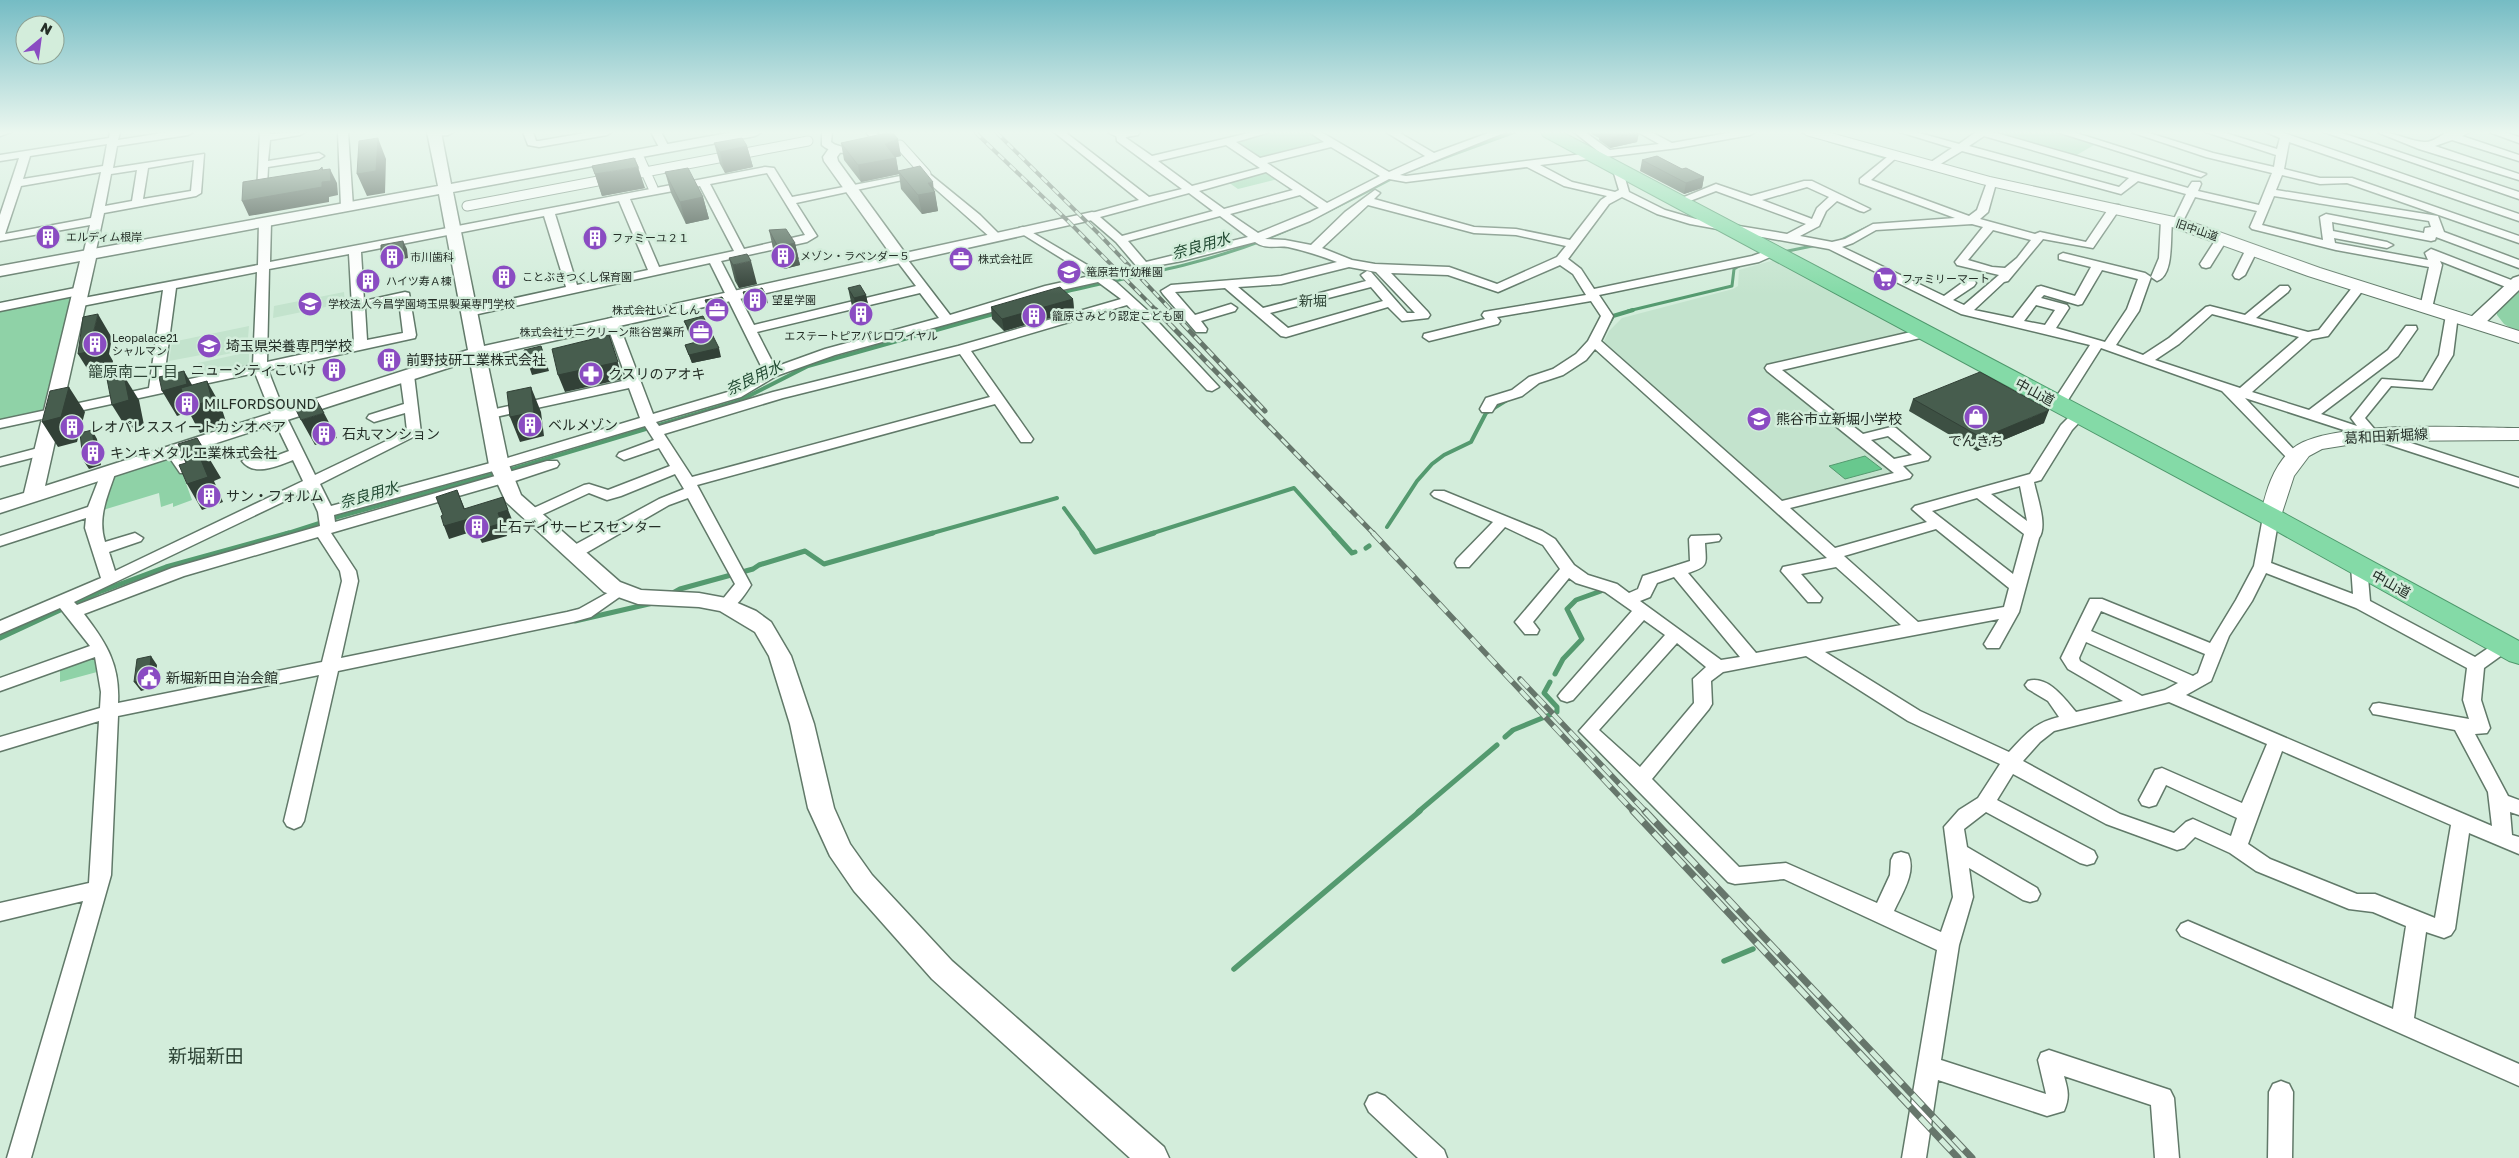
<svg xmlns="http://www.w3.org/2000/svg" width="2519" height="1158" viewBox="0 0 2519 1158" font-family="'Golos Text','Noto Sans JP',sans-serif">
  <rect width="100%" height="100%" fill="#d3eddb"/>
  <!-- built -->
  <path fill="#c3e3cd" d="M1778,259L1908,333L1765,365L1893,473L1783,501L1603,343L1609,331L1622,318L1733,289L1738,286L1739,270Z
    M344,292L345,303L273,318L274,306Z
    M249,326L247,350L217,356V352L169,361L172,342Z
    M249,352V364L197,375L198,363Z"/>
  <!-- green -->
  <path fill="#8fd2a7" d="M1272,132H1310L1327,142L1262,160L1233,143Z
    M1992,132H2053L2094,145L2075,156Z
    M1265,172L1278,179L1238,189L1228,182Z
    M2519,290V333L2504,324L2497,315V311Z
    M66,296L71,297L43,409L37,413L0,421V309Z
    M170,458L183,475L192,500L173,507V503L161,507L159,493L103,510L114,477Z
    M94,657L97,672L60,682V665Z"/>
  <!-- water -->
  <path fill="#68c88e" stroke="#549a6f" d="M1865,456L1882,469L1845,479L1829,466Z"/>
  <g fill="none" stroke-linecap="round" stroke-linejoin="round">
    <!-- stream-far3 -->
    <path stroke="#549a6f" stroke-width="3" d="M1801,132L1810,135
      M1829,141L1884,157
      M1413,169L1515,132
      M1883,224L1908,222
      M1839,241L1868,227
      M1783,252L1817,245
      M1061,293C1127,277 1197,266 1261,241C1307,223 1351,200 1395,177
      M1628,311L1732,286L1734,269L1739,266"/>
    <!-- stream-far2 -->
    <path stroke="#549a6f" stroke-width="4" d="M1609,323L1613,316L1633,310
      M506,471L739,401L808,366L997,313
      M1064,508L1083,534
      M1387,527L1417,481L1432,464L1444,455L1471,442L1486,413L1507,400
      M285,534L338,517L498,473
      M929,534L1057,498
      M1150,534L1294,488L1335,534"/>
    <!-- stream-far1 -->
    <path stroke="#549a6f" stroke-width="5" d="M1082,533L1095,552L1154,533
      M1334,533L1352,553L1355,552
      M1366,548L1369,546
      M671,594L680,589L753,569L759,565L805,551L824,564L933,533
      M575,621L653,603
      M0,638L99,592L166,567L289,533
      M1555,674L1563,659L1582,639L1567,609L1576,600L1601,591
      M1505,737L1513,730L1557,712V707L1544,693L1550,682
      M1418,812L1497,745"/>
    <!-- stream -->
    <path stroke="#549a6f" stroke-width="5.5" d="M1724,961L1753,949
      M1234,969L1420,811"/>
    <defs>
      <path id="pedestrian" d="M900,145L926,174
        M640,159L653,188
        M467,206L808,141"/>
      <path id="minor" d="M0,132H11L0,136Z
        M110,132H120L118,140L169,132H193L188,135L117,146L113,168L204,154L201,193L196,196L104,213L95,255L89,259L83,255L90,225L0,241V215L19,158L0,161V155L109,138ZM107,144L103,166L23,179L30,156ZM194,160L191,191L143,199L148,168ZM137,170L132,201L105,206L111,174ZM101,172L91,218L5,234L21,186Z
        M260,132H270V134L305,132L300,135L270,140L268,161L319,153L324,156L319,159L268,167L267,186L275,189L270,192L257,193Z
        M338,132H348L353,207L347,210L341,207Z
        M430,132H453L448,135L430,136Z
        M523,132H533L536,141H539L590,132H612L607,135L539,147L528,145Z
        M651,132H661L670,149L669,151H661Z
        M822,132H832L831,142C842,151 860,146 870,137L866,132H876L880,137C868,153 838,159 822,145Z
        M1054,132H1065L1149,197L1182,189L1117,141L1116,132H1124L1126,138L1152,156L1253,132H1270L1236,142L1260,158L1324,142L1309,132H1321L1389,172L1425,156L1386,132H1398L1434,153L1491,132H1506L1400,175L1406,176L1599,152L1574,132H1585L1610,150L1659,144L1638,132H1651L1672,143L1733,132H1755L1750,135L1678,148L1540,165L1572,182L1615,192L1619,190L1613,170L1618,167L1622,168L1629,192L1665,210L1696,219L1787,234L1806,224L1716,191L1682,204H1674L1672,202L1716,184L1751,196L1804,181H1812L1870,209L1864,212L1860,211L1837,201L1826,211L1819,226L1800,236L1832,242L1845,239L1873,224L1955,218L1860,183V179L1892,153L1897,156L1896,158L1871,180L1969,216L1977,210L1986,185H1994L1995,187L1988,212L1980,219L2035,234L2040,232L2086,242L2111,205H2119L2121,207L2093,248L2043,239L2008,281L2004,282L1974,310L2013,318L2037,287L2041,286L2075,296L2091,267L2059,259V255L2063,253L2145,273L2151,277L2159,258L2161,220L2167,217L2173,221L2186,194L2138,181L2121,194L1962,151L1932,169L1927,166L1928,164L1952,148L1900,132H1916L1959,144L1976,132H1993L2188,188L2192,182H2200L2201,184L2198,191L2259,205L2272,173L2206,157L2131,132H2146L2213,153L2274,167L2276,155L2206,132H2222L2277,149L2280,138L2266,132H2281L2519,214V221L2289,142L2284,169L2320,178H2352L2519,236V243L2347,183L2320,184L2282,175L2276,190L2438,216L2444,232L2519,260V268L2436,237L2435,240L2431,241L2332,222L2333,231L2387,242L2393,245L2387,248L2334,238L2335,243L2428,260L2425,253L2431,249L2519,283V289H2511L2440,261L2442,265L2432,308L2426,312L2422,311L2420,308L2429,267L2336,250L2252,229L2250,227L2257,211L2195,197L2181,225L2172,224C2170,238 2174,276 2157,281L2151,277L2139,311L2116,345L2143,355L2169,338L2206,307L2210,306L2245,315L2280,286H2288L2290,289L2288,292L2256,318L2308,332L2319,330L2355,284H2363L2365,287L2363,290L2328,336L2312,339L2252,392L2309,410L2388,350L2406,326H2416L2417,329L2398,356L2321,414L2357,426L2351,418L2382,379L2423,382L2439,355L2446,315L2452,311L2456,312L2458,315L2453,355L2432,389L2391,386L2365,418L2377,432L2519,478V487L2245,398L2301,457L2299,460H2289L2222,391L2101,348L2063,408H2053L2051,405L2090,345L1961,314L1829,249L1690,224L1657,214L1622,197L1609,204L1568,259L1581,269L1594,289L1752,256L1769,250H1777V254L1759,262L1599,295L1613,316L1601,341L1782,501L1894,473L1767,371L1765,368L1767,365L1924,329L1929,330L1930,333L1929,336L1782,370L1863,434L1891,427L1896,428L1930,457L1928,460L1903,466L1912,475L1910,478L1790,508L1835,548L1927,522L1912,509L1915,506L2030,474L2061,425L2074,412H2084L2086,415L2072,430L2041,480L2034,482C2037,497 2048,526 2039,538L2019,612L1999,648H1987L1984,644L1999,619L1825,652L1920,711L2009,752C2025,734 2036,722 2059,717L2048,701L2028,689L2025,685L2028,681C2048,675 2065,699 2076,712L2123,701L2068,669L2061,658L2090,599H2102L2210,643L2236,600L2254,566L2263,517L2271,512L2279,517L2271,563L2353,594L2351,566L2353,562H2365L2367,566L2370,601L2475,657L2497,642H2509L2512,646L2509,650L2484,668L2481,700L2490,728L2487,733L2475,734L2508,796L2519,800V815L2510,812L2512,835L2519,837V854L2469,833L2455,929L2451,935L2444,938L2426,932L2414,1018L2519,1064V1086L2181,936L2177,930L2181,924L2188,921L2195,924L2393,1009L2406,926L2373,912L2349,909L2256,871L2230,853L2195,837L2184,848L2177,850L2106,824L2013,774L1997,800L2094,851L2097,857L2094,863L2087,865L2080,863L1986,812L1964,829L1967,847L2037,888L2040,894L2037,900L2030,902L2023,900L1969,868L1973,897L1959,945L1941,1060L2046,1094L2038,1060L2041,1053L2049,1050L2170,1090L2174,1098L2179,1158H2155L2151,1105L2064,1076C2068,1090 2070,1097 2064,1111L2047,1116L1938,1080L1926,1158H1902L1937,950L1784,879L1735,884L1728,882L1579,731L1665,635L1644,620L1573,700L1567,702L1561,700L1558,696L1561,692L1632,611L1605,592L1576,583L1569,578L1533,622L1539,630L1537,634H1525L1515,622L1560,569L1543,545L1505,527L1469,567H1457L1455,563L1457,559L1493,522L1434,497L1431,494L1434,491H1444L1542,531L1555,539L1574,565L1588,575L1617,584L1629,593L1638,589L1643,576L1690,561L1689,539L1691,536L1719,535L1721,538L1719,541L1705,543C1706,565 1709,566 1688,573L1756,653L1901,625L1836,567L1801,574L1822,598L1820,602H1808L1781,571L1783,567L1827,558L1595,349L1586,360L1563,375L1539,383L1522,396L1497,404L1492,412H1482L1480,409L1486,398L1512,390L1529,377L1553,369L1576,354L1588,341L1601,316L1591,301L1497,317L1500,321L1498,324L1429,341L1423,337L1424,334L1485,319L1482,315L1484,312L1586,295L1573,274L1560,265L1498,292L1448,275L1391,273L1428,312L1430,315L1428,318L1402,321L1388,307L1286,337L1281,336L1225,288L1175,292L1195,315L1231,304L1237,308L1235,311L1201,321L1207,329L1206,332H1196L1163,294L1161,291L1171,285L1281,276L1337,262C1321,256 1306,251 1288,247C1276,245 1266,250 1255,242L1182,261L1139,269L1116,242L1086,216L1088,214L1139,200ZM1984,136L2129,178L2119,187L1969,146ZM1226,145L1260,168L1192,186L1158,161ZM1331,147L1380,176L1327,203L1267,163ZM1527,167L1564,186L1607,196L1601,200L1570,240L1516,229L1474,227L1374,199L1380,193L1375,190L1345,212L1311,245L1285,240L1265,239L1310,221L1389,179L1406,182ZM1266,172L1293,190L1224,209L1199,191ZM1807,187L1829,197L1817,208L1812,219L1762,200ZM1189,193L1213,211L1122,236L1100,217ZM1300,195L1319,208L1258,233L1230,214ZM2274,196L2429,221L2431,227L2425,228L2424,233L2326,214L2320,217L2323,240L2262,225ZM1368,205L1474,233L1516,235L1566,246L1557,257L1497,284L1449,267L1375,264L1352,260L1322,248ZM1220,216L1248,237L1146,262L1128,241ZM1972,224L1983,227L1955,262L1957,265L1999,275L1964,305L1953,300L1974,286L1976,283L1974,280H1966L1944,296L1842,247L1853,243L1876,230ZM1993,230L2031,240L2017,258L2005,268L1992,267L1968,260ZM1349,267L1376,272L1415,313H1407L1371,272L1367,271L1361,275L1366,281L1263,308L1238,287L1281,284ZM2102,270L2138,279L2127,309L2105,342L2056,328L2069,308L2067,305L2041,298L2044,295L2078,305L2082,304ZM1371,287L1383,301L1288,328L1270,313ZM2036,305L2055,310L2045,325L2024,321ZM2212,314L2299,337L2240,388L2155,360L2179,344ZM1888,436L1912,455L1894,459L1871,440ZM2020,486L2027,521L1991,494ZM1977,498L2024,534L2013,574L1932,511ZM1936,529L2009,588L2004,607L1918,622L1844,556ZM2266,573L2356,608L2467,668L2463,700L2469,719L2379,703L2373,704L2370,709L2373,714L2379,715L2455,730L2488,792L2492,826L2186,695L2211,681L2229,636L2252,601ZM1674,577L1740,657L1721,660L1640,601L1650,597L1657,583ZM2101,611L2205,654L2198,673L2193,676L2091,631ZM2086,642L2178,683L2165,690L2142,696L2080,661L2079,658ZM1677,643L1706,667L1693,679L1694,703L1640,767L1599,730ZM1806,656L1908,721L2000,764L1978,798L1959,810L1944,827L1953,897L1941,932L1894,911C1901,895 1917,872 1908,854L1901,852L1894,854L1891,860L1890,875L1877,903L1786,863L1739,867L1652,779L1709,709L1712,704L1711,681L1723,672ZM2169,702L2267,744L2242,803L2162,768L2155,770L2139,800L2142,805L2149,807L2156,805L2166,785L2237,818L2231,836L2193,819L2186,822L2174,833L2120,814L2023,761L2040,742L2054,731ZM2282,751L2451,825L2435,918L2375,894H2357L2270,859L2248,844Z
        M2057,132H2073L2206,174L2201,177L2197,176Z
        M2324,132H2339L2519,192V199Z
        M2377,132C2397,132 2408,141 2424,142C2433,143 2442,134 2448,132H2469L2462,136L2519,155V161L2452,140L2435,146L2519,174V180L2419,149Z
        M2489,132H2504L2519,137V143Z
        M765,167L774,168L792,197L926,171L980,215L1001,236L999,238H991L921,176L796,203L817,236L807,242L721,261L754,325L916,286L894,257L900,253L904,255L950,315L1045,286L1090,276L1019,232V228L1023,227L1116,282L1148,311L1219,387L1212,391L1207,390L1127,305L971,351L1033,439L1031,442H1021L995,404L697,485L751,585C744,596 734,613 720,609L718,605L735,584L688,498L669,505L579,557L573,558L565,553L567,549L659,499L684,489L675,474L621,496L607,500L589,493L535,518L530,520L522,515L525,512L584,485L589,484L608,490L670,466L659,448L624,460L617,456L619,453L654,440L645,426L504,468L334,515L335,522L547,461H557L559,464L557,467L509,483L500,484L331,533L356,571L358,581L341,658L567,612L579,609L620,586L626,587L628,591L591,617L573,622L338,671L304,821L301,826L294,829L287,826L284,821L319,675L118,716L111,875L31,1158H7L83,901L0,921V903L89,883L99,721L0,751V737L100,708L101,692L95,657L0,691V678L90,646L60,608L0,634V621L101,578L85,528L86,518L0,546V536L88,507L102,471L104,468H114L116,471C108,495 97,517 105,542L135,533L143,538L141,541L109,552L115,571L303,481L293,460C278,466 254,477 242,461L249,457L265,460L289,451L272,416L255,373L0,428V420L149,388L163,290L77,307L73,306L71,303L73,300L258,265L259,222L265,219L271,222L270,262ZM767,173L805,235L744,249L710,184ZM700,186L734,251L659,267L630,199ZM619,201L648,270L577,285L555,214ZM544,216L566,287L465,309L463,312L465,315L469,316L710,263L764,372L731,391L653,414L618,322L612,318L608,319L606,322L627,380L491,410L484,414L491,418L629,388L640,418L494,462L331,506L320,484L421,433L414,375L407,371L400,375L404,404L369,415L367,418L374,422L405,413L407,431L315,475L286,416L268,370L415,338L416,335L409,293L405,292L364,301L361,252ZM349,254L354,343L267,362L269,269ZM257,272L253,365L163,385L176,288ZM1098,282L1121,299L958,346L773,392L659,426L656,422L741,397L776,376L835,355L1013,306L1053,292ZM920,293L939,318L825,349L775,367L757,332ZM399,301L403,333L367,340L365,308ZM960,354L990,397L692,477L664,434L783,398ZM308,490L318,512L320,526L172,568L77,605L74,602ZM318,537L340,571L342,581L322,662L118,703C120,665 107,644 84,614L184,576Z
        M2222,235L2228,238L2210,267L2206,268L2202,267L2200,264L2218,236Z
        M2252,245L2258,249L2245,275L2239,279L2235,278L2233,275L2246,249Z
        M80,287L84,288L86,291L84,294L0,311V303Z
        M42,447L47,448L49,451L47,454L0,466V458Z
        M172,447L177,448L192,470L190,473H180L178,470L165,451Z
        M2281,1081L2289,1084L2293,1092L2292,1158H2268L2269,1092L2273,1084Z
        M1377,1093L1385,1096L1444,1150L1447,1158H1418L1369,1112L1365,1104L1369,1096Z"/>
      <path id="tertiary" d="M427,132H441L451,184L733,132H762L755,136L453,192L484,346L892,256L824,161L823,157L830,147L835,146L842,150L837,157L838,161L905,253L1092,212L1097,213L1099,216L1092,220L486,356L509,465L521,495L620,582L641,590L699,593L726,598L756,611L771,622L791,656L814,724L834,808L850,844L872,875L952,961L1164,1147L1169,1158H1130L932,979L854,891L830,856L808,808L790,724L769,656L755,632L720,611L699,607L638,604L604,592L506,502L489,465L470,361L0,513V500L24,493L80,261L0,276V266L438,186ZM439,194L468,350L45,486L96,258Z
        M1107,132H1140L1138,135L1120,138Z
        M2519,276V290L2482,326H2470L2468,322L2470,318L2513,278Z"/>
      <path id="secondary" d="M1804,132H1827L1990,177L2183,219L2320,268L2519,331V343L2308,276L2172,227L1982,184L1806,135Z
        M2519,428V440L2372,441L2322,449L2309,456L2294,476L2279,522L2271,524L2263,522L2260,517C2266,492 2272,467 2292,449C2326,419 2470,428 2519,428Z"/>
      <path id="trunk" d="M1541,132H1562L2280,511L2519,641V664L2509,661L2262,523L1543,136Z"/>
    </defs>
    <!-- pedestrian casing -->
    <use href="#pedestrian" stroke="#617969" stroke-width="11"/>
    <!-- minor casing -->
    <use href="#minor" stroke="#617969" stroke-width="3"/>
    <!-- tertiary casing -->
    <use href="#tertiary" stroke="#617969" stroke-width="3"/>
    <!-- secondary casing -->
    <use href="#secondary" stroke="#617969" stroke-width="2"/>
    <!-- trunk casing -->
    <use href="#trunk" stroke="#4e986c" stroke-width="2"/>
    <!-- pedestrian -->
    <use href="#pedestrian" stroke="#fff" stroke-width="9"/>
    <!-- minor -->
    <use href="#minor" fill="#fff" fill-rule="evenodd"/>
    <!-- tertiary -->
    <use href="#tertiary" fill="#fff" fill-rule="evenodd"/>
    <!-- secondary -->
    <use href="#secondary" fill="#fff" fill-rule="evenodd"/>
    <!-- trunk -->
    <use href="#trunk" fill="#84daa7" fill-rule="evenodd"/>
    <defs>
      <path id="rail-far3" d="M975,132L1068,221L1157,311
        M996,132L1100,235L1172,311"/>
      <path id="rail-far2" d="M1156,310L1374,534
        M1170,310L1265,411"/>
      <path id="rail-far1" d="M1373,533L1634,812
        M1520,679L1646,812"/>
      <path id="rail" d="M1633,811L1958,1158
        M1645,811L1972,1158"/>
    </defs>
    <!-- rail-far3 casing -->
    <use href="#rail-far3" stroke="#66766b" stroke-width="4"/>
    <!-- rail-far2 casing -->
    <use href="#rail-far2" stroke="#66766b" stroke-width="5"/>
    <!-- rail-far1 casing -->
    <use href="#rail-far1" stroke="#66766b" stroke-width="5.5"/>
    <!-- rail casing -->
    <use href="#rail" stroke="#66766b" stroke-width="7"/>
    <!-- rail-far3 -->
    <use href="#rail-far3" stroke="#d3eddb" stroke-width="2.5" stroke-dasharray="8" stroke-linecap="butt"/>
    <!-- rail-far2 -->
    <use href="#rail-far2" stroke="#d3eddb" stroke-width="3" stroke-dasharray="9" stroke-linecap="butt"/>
    <!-- rail-far1 -->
    <use href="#rail-far1" stroke="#d3eddb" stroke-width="4" stroke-dasharray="12" stroke-linecap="butt"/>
    <!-- rail -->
    <use href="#rail" stroke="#d3eddb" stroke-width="5" stroke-dasharray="15" stroke-linecap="butt"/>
  </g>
  <!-- wall -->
  <path fill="#3d5043" d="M1588,132H1639L1637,142L1610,148L1599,140V138Z
    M714,143L747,146L753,167L725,173L720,164Z
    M841,143L901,156L896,157L898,171L934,190L938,211L922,214L901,189L899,174L861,182L844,160Z
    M1642,160L1682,169L1704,177L1702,188L1684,194L1640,171Z
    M592,166L645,188L602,196Z
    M665,172L703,197L709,219L686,224L671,193Z
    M769,230L795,243L800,265L784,269L774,253Z
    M729,258L757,284L739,288L735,281Z
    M848,288L866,295L871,319L859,322L853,311Z
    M743,292L766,295L768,303L749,307L745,300Z
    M1073,299L1074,311L1004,331L992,319L991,307Z
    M705,300L729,313L713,319L707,308Z
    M684,321L721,357L692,363L685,345L694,343L687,329Z
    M1913,399L2044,423L1977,451L1909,411Z"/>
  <!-- shaded-wall -->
  <path fill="#324137" d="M1636,132H1639L1637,142L1610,148L1612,137Z
    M378,138L386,159L385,193L367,196L357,174Z
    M898,139L901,156L892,158H896L899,174L861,182L858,165L885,144Z
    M747,146L753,167L725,173L720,152Z
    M322,167L328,181L330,169L337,183L338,195L329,197V202L249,216L242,201L322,182Z
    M638,167L645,188L602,196L595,174Z
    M1704,177L1702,188L1684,194L1686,183Z
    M933,182L934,192H935L938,211L922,214L918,195L928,183Z
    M703,197L709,219L686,224L680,202Z
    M403,241L407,249L408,258L385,263L381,255Z
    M795,243L800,265L784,269L778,247Z
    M751,261L757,284L739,288L733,265Z
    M766,295L768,303L749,307L747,299Z
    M866,295L871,319L859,322L854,298Z
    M1073,299L1074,311L1004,331L1002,319Z
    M727,305L729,313L713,319L711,311Z
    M98,314L112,338L109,354L113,361L111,374L93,378L78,354L92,338Z
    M609,335L623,379L565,392L558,375Z
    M541,346L549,371L532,375L529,366Z
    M719,348L721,357L692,363L689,355Z
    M184,371L198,395L207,381L221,406L227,425L200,433L189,412L177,416L162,391Z
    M124,376L139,400L144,425L127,429L112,405Z
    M69,387L85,412L77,442L58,447L42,422Z
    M531,387L541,412L544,436L520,442L510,417Z
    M2049,410L2044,423L1977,451L1982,438Z
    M324,413L337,438L315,445L301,420Z
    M92,430L97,439L101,465L89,469L83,460Z
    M197,438L221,478L214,481L223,502L202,510L187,484L199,455Z
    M457,490L469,519L472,518L477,530L449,539L444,526Z
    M503,497L513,522L503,525L507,536L482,543L476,531Z
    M151,656L157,665L155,687L141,691L134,682Z"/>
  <!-- building -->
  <path fill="#475d4e" stroke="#324137" d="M892,132L898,139L885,144L896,158L858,165L841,143Z
    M1605,132H1636L1612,137Z
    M378,138L376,171L357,174L359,141Z
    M742,138L747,146L720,152L714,143Z
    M1657,156L1682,169L1686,168L1704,177L1686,183L1642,160Z
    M634,158L638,167L595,174L592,166Z
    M920,166L933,182L928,183L935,192L918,195L898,171Z
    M322,167V170L330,169L331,181L322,182V187L242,201L243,182L319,170Z
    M688,168L703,197L680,202L665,172Z
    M786,229L795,243L778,247L769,230Z
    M403,241L404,251L381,255V245Z
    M747,254L751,261L733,265L729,258Z
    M860,285L866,295L854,298L848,288Z
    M1060,287L1073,299L1002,319L991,307Z
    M762,288L766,295L747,299L743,292Z
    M722,297L727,305L711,311L705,300Z
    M98,314L92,338L98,337L96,350L78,354L83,317Z
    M703,316L719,348L689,355L685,345L696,342L684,321Z
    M609,335L618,362L558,375L552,349Z
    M541,346L546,362L529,366L524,350Z
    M184,371L187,384L162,391L159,377Z
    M1980,372L2049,410L1982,438L1913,399Z
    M124,376L129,400L112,405L107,379Z
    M207,381L212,400L186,408L181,388Z
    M69,387L61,417L42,422L50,391Z
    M531,387L534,412L510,417L507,392Z
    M316,399L324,413L301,420L294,406Z
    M92,430L96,456L83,460L80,433Z
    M197,438L206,453L199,455L208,477L187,484L179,465L186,463L178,444Z
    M457,490L464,509L503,497L508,510L498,513L502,523L476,531L472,518L444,526L441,516L443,515L436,497Z
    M151,656L149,678L134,682L137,659Z"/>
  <!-- sky -->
  <linearGradient id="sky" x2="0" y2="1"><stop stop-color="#75bcc4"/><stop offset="0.45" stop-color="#ebf7ef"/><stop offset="1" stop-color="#ebf7ef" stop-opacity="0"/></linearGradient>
  <rect width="2519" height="294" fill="url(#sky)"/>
  <!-- icons -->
  <defs>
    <symbol id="building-disc" viewBox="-11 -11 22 22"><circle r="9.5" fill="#8a4cc2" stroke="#d3eddb"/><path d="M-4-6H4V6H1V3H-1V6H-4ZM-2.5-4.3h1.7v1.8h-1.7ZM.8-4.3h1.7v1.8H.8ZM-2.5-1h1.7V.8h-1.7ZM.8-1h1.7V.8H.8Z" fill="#fff"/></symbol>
    <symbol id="office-disc" viewBox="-11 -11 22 22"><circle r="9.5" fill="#8a4cc2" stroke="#d3eddb"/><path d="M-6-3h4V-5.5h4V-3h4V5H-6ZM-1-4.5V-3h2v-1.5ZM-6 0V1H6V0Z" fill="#fff"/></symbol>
    <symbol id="school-disc" viewBox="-11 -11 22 22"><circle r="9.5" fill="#8a4cc2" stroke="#d3eddb"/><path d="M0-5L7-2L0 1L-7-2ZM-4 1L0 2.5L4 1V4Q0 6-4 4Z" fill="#fff"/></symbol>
    <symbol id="supermarket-disc" viewBox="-11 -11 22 22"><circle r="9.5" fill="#8a4cc2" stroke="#d3eddb"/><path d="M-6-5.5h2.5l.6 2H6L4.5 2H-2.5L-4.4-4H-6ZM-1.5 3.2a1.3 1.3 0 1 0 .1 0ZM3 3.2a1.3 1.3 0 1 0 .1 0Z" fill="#fff"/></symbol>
    <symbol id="university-disc" viewBox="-11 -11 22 22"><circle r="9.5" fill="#8a4cc2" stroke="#d3eddb"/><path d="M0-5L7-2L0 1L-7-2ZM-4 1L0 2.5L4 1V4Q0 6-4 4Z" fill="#fff"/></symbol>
    <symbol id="pharmacy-disc" viewBox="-11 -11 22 22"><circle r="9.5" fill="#8a4cc2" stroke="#d3eddb"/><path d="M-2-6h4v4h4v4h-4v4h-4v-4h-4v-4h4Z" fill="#fff"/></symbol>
    <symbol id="shop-disc" viewBox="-11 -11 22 22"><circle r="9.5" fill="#8a4cc2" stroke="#d3eddb"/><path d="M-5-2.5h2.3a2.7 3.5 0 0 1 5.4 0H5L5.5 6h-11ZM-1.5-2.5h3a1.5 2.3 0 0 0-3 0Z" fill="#fff"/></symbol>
    <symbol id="civic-disc" viewBox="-11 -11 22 22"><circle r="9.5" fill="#8a4cc2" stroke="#d3eddb"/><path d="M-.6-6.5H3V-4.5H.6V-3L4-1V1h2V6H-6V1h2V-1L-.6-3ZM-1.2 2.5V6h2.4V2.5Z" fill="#fff"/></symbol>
  </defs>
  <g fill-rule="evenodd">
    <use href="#building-disc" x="34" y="223" width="28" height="28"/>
    <use href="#building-disc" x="581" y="224" width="28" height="28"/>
    <use href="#building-disc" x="769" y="242" width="28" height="28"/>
    <use href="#building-disc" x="378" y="243" width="28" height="28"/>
    <use href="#office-disc" x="947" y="245" width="28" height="28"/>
    <use href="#school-disc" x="1055" y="258" width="28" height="28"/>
    <use href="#building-disc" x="490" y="263" width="28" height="28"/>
    <use href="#supermarket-disc" x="1871" y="265" width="28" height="28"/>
    <use href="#building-disc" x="354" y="267" width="28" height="28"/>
    <use href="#building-disc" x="741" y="286" width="28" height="28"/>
    <use href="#university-disc" x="296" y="290" width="28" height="28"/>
    <use href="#office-disc" x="703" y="296" width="28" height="28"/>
    <use href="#building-disc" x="847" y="300" width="28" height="28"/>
    <use href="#building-disc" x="1020" y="302" width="28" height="28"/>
    <use href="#office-disc" x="687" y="318" width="28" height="28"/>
    <use href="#building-disc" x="81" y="330" width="28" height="28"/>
    <use href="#university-disc" x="195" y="332" width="28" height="28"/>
    <use href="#building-disc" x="375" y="346" width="28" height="28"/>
    <use href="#building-disc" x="320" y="356" width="28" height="28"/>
    <use href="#pharmacy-disc" x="577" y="360" width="28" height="28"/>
    <use href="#building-disc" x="173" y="390" width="28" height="28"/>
    <use href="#shop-disc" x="1962" y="403" width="28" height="28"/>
    <use href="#school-disc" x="1745" y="405" width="28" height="28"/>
    <use href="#building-disc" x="516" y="411" width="28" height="28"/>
    <use href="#building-disc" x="58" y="413" width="28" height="28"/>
    <use href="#building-disc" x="310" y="420" width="28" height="28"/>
    <use href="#building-disc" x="79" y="439" width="28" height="28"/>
    <use href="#building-disc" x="195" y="482" width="28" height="28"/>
    <use href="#building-disc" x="463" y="513" width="28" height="28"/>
    <use href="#civic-disc" x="135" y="664" width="28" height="28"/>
  </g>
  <g text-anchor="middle" stroke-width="5" stroke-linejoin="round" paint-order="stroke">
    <!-- far-street labels -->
    <g font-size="11" fill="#242e27" stroke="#d3eddb">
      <text transform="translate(2197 230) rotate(19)" y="4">旧中山道</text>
    </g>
    <!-- far-poi labels -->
    <g font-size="11" fill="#242e27" stroke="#d3eddb" text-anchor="start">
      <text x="66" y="241">エルディム根岸</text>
      <text x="612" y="242">ファミーユ２１</text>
      <text x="800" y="260">メゾン・ラベンダー５</text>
      <text x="410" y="261">市川歯科</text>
      <text x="978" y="263">株式会社匠</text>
      <text x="1086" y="276">篭原若竹幼稚園</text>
      <text x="522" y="281">ことぶきつくし保育園</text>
      <text x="1902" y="283">ファミリーマート</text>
      <text x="386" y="285">ハイツ寿Ａ棟</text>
      <text x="772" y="304">望星学園</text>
      <text x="328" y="308">学校法人今昌学園埼玉県製菓専門学校</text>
      <text x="700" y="314" text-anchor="end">株式会社いとしん</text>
      <text x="1052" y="320">籠原さみどり認定こども園</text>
      <text x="684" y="336" text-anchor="end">株式会社サニクリーン熊谷営業所</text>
      <text x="861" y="340" text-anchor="middle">エステートピアパレロワイヤル</text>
      <text x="112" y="342">Leopalace21<tspan x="112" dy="13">シャルマン</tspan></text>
    </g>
    <!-- far-quarter labels -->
    <g font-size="14" fill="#2e4436" stroke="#d3eddb">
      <text x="1313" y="306">新堀</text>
    </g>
    <!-- poi labels -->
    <g font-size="14" fill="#242e27" stroke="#d3eddb" text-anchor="start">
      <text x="226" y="351">埼玉県栄養専門学校</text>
      <text x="406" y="365">前野技研工業株式会社</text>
      <text x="316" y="375" text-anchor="end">ニューシティこいけ</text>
      <text x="608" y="379">クスリのアオキ</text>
      <text x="204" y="409">MILFORDSOUND</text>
      <text x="1776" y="424">熊谷市立新堀小学校</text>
      <text x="548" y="430">ベルメゾン</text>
      <text x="90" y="432">レオパレススイートカシオペア</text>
      <text x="342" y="439">石丸マンション</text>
      <text x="1976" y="446" text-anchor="middle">でんきち</text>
      <text x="110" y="458">キンキメタル工業株式会社</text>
      <text x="226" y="501">サン・フォルム</text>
      <text x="494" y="532">上石デイサービスセンター</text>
      <text x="166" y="683">新堀新田自治会館</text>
    </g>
    <!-- street labels -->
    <g font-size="14" fill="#242e27" stroke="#d3eddb">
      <text transform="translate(2035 392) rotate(28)" y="5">中山道</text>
      <text transform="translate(2386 436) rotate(-3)" y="5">葛和田新堀線</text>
      <text transform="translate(2391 584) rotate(29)" y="5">中山道</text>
    </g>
    <!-- water labels -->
    <g font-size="15" font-style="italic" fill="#1f4830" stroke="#d3eddb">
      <text transform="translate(1201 246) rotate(-16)" y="5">奈良用水</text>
      <text transform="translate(754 378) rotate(-25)" y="5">奈良用水</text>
      <text transform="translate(369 495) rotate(-16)" y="5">奈良用水</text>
    </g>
    <!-- neighbourhood labels -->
    <g font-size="15" fill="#2e4436" stroke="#d3eddb">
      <text x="133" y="377">籠原南二丁目</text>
    </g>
    <!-- near-quarter labels -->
    <g font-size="19" fill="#2e4436" stroke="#d3eddb">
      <text x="206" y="1063">新堀新田</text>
    </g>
  </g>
  <!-- north arrow -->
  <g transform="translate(40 40) rotate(29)"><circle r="24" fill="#d3eddb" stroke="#8da193"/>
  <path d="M0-4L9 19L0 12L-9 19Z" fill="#8a4cc2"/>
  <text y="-8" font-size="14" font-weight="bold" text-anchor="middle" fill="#242e27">N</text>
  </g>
</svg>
